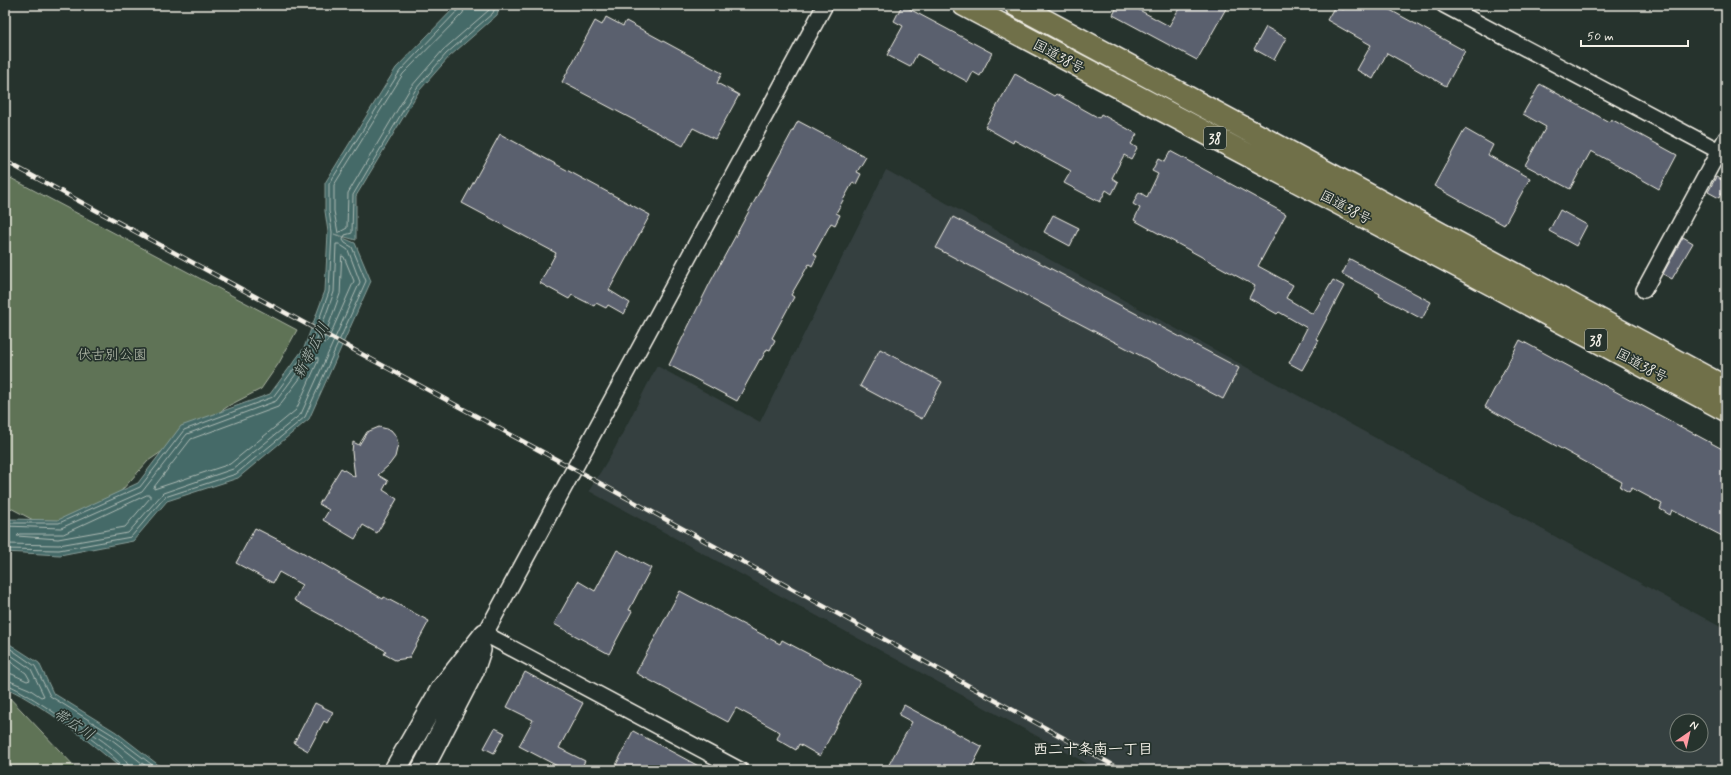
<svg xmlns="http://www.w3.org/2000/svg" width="1731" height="775" viewBox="0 0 1731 775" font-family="Mynerve,'Klee One',sans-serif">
  <rect width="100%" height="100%" fill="#26332d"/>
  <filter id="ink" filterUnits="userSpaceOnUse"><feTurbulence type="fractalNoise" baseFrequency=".025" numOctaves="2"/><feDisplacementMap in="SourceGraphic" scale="8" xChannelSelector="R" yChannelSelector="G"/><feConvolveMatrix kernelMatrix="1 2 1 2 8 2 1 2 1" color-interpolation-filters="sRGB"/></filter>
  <g filter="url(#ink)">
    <!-- built -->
    <path fill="#364140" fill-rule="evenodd" d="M886,170L1726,630V770H1099L589,491L615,448L657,366L760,422ZM1677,721H1701V745H1677Z"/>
    <!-- green -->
    <path fill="#5e7357" stroke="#a9b2a0" d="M5,175L297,330L279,363L261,389L230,405L148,461L122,490L83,522L35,521L5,505Z
      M5,693L78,770H5Z"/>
    <!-- water -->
    <path fill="#456a68" stroke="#8ba09b" d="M457,5H501L497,15L449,57L419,91L356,196V240L334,234L355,243L371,281L309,419L238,478L167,501L133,541L60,555L5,552V516L10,519L58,520L138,483L181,426L270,394L304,348L325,291L328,232L325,211V183L396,68Z
      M5,641L39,663L53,693L116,732L165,770H123C88,740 46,707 5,687Z"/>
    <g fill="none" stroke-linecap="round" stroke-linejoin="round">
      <!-- shore -->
      <path stroke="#aebbb5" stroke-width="1" d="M465,5L463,13L403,74L334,185V211L338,233L347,228L348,193L411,87L443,50L489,10L491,5
        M342,256L344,257L354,281L327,342L324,343L323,341L340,294Z
        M318,358V361L296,410L230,464L154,489V487L191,439L278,407L315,359Z
        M147,495H150V498L125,527L58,539L17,536L19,534H63Z
        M5,521L10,523H59L140,487L184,430L273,397L308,350L329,292L332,232L329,211V184L400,71L459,9L460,5
        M5,526L61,528L142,492L187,434L276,401L313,351L334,292L336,244H339L348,250L360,282L301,414L233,469L163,493L128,533L59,545L5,544
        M5,549L59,550L131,537L165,497L236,474L305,417L366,281L352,247L345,243L343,240L345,235L352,233L353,195L416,89L446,54L493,13L496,5
        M5,645L35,666L50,696L113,735L159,770
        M5,651L31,669L44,696L41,697L29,689L5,679
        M5,658L26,673L30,680L27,681L12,674L5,673
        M5,684C20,686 124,759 125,770
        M130,770C129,756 89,732 77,723V720H80L111,739L151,770"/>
    </g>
    <!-- building -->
    <path fill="#5a616e" stroke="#f4f1e8" d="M902,5L992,53L980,76L973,72L968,82L917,54L910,67L887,55L903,26L894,21Z
      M1118,5H1130L1169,26L1181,5H1228L1197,60L1113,15Z
      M1346,5H1381L1465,51L1446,86L1387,53L1373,79L1357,70L1371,45L1327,20L1335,6L1343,10Z
      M606,17L623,26L626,21L722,73L717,83L739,95L715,139L693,128L683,146L562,82L595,21L602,25Z
      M1266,27L1286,38L1274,60L1254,49Z
      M1015,74L1054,96L1056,94L1099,118L1101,114L1137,134L1131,144L1137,148L1131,159L1124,155L1112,178L1118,182L1112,194L1106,190L1100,202L1064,183L1071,171L1014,140L1013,143L985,127Z
      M1540,84L1609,122L1611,119L1677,155L1659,189L1591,151L1570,189L1525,165L1546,127L1523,114Z
      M798,121L866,157L857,172L861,174L856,184L853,182L836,213L840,215L835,225L831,223L814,254L817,256L812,266L809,264L791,295L794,297L772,338L775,340L770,350L767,349L761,360L760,359L737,401L669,365L711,281Z
      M1465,129L1493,145L1488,155L1530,178L1504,225L1434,186Z
      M500,134L650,215L609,290L630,303L624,314L608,305L606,308L596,303L594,306L572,295L569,299L540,283L556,253L462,203Z
      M1170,151L1286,214L1258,266L1293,285L1286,298L1313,314L1333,280L1344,286L1316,339L1319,340L1302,370L1289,363L1307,328L1279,312L1277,314L1249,298L1255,286L1134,220L1140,208L1133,204L1139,192L1147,197L1158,174L1152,171L1158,159L1164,162Z
      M1716,177L1726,182L1719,198L1708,192Z
      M1560,210L1587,225L1576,246L1549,231Z
      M1053,215L1079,228L1070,246L1044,232Z
      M953,217L1239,368L1223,399L936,248Z
      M1683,237L1693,243L1672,279L1663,274Z
      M1350,259L1431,302L1422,319L1379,296L1380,294L1342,274Z
      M1520,340L1726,451V538L1672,510L1670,515L1660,509L1662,504L1632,488L1629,492L1620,487L1622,482L1485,407Z
      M880,349L942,382L922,419L860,386Z
      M379,427L391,430L396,436L398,444L395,457L389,465L378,475L388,481L383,490L397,499L377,533L363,525L355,539L323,520L329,510L319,504L341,468L355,477L352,452L353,442L359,445L367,432Z
      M255,528L302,552L383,599L384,597L429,621L409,658L395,660L384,654L386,651L294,600L302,585L279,572L273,583L236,563Z
      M617,550L651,568L629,610L632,611L609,654L554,624L578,581L595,591Z
      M680,591L780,644L782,640L860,681L820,756L799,744L796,750L777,739L780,732L736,708L728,722L636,673Z
      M525,672L583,703L559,748L585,761L580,770H565L519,746L533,720L507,707Z
      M315,703L333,712L327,723L324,721L308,751L294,743Z
      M904,705L982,747L970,770H886L912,722L899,715Z
      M495,728L505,733L494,753L484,748Z
      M633,731L706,770H626L616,765Z"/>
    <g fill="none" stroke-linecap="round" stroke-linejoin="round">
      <defs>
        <path id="street" d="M1444,5L1719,151
          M1644,290L1726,138
          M740,770L485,634L825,5"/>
        <path id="secondary" d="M395,770L441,690L485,634
          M422,770L473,671L480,650"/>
        <path id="highway" d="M964,5L1465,270L1726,410
          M1016,5L1726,388"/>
      </defs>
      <!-- street casing -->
      <use href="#street" stroke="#f4f1e8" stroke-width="18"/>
      <!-- secondary casing -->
      <use href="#secondary" stroke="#f4f1e8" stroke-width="24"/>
      <!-- highway casing -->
      <use href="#highway" stroke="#f4f1e8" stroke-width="25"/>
      <!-- street -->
      <use href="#street" stroke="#26332d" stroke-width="15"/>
      <!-- secondary -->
      <use href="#secondary" stroke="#26332d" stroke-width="21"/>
      <!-- highway -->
      <use href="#highway" stroke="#6f704a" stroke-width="22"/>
      <defs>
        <path id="rail" d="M5,161L574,469L1122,770"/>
      </defs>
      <!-- rail casing -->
      <use href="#rail" stroke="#f4f1e8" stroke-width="4.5"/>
      <!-- rail -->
      <use href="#rail" stroke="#26332d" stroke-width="3" stroke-dasharray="9" stroke-linecap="butt"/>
    </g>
  </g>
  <g text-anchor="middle" stroke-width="3.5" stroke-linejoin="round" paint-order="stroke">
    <!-- shield labels -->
    <g fill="#26332d" stroke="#b6b8b0" stroke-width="1">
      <rect x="1204" y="127" width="22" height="22" rx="3"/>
      <rect x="1585" y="329" width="22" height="22" rx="3"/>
    </g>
    <g font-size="13" font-weight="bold" fill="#f4f1e8">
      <text x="1215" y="143">38</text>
      <text x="1596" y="345">38</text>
    </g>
    <!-- street labels -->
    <g font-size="14" fill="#f4f1e8" stroke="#26332d">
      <text transform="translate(1059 56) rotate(28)" y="5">国道38号</text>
      <text transform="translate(1346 207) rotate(28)" y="5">国道38号</text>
      <text transform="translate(1642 365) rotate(28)" y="5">国道38号</text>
    </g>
    <!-- park labels -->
    <g font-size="14" fill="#b8bfae" stroke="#26332d">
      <text x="112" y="359">伏古別公園</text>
    </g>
    <!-- water labels -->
    <g font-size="15" font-style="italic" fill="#aebbb5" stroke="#26332d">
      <text transform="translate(311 350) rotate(-63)" y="5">新帯広川</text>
      <text transform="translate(74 724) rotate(33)" y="5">帯広川</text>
    </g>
    <!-- neighbourhood labels -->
    <g font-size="15" font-weight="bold" fill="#f4f1e8" stroke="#26332d">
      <text x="1093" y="754">西二十条南一丁目</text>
    </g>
  </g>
  <!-- margin -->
  <rect width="1731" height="775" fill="none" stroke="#26332d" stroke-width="20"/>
  <rect x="10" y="10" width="1711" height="755" fill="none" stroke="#f4f1e8" stroke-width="1.5" filter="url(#ink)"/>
  <!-- north arrow -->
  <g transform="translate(1689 733) rotate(34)"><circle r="19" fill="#26332d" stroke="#787f78"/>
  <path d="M0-3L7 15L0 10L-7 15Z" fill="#ff9aa2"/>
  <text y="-6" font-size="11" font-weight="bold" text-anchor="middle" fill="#f4f1e8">N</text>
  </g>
  <!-- scale -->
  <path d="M1581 40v6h107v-6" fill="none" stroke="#f4f1e8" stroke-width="2"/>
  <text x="1587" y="40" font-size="12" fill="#f4f1e8" stroke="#26332d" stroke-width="3" paint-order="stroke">50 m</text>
</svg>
